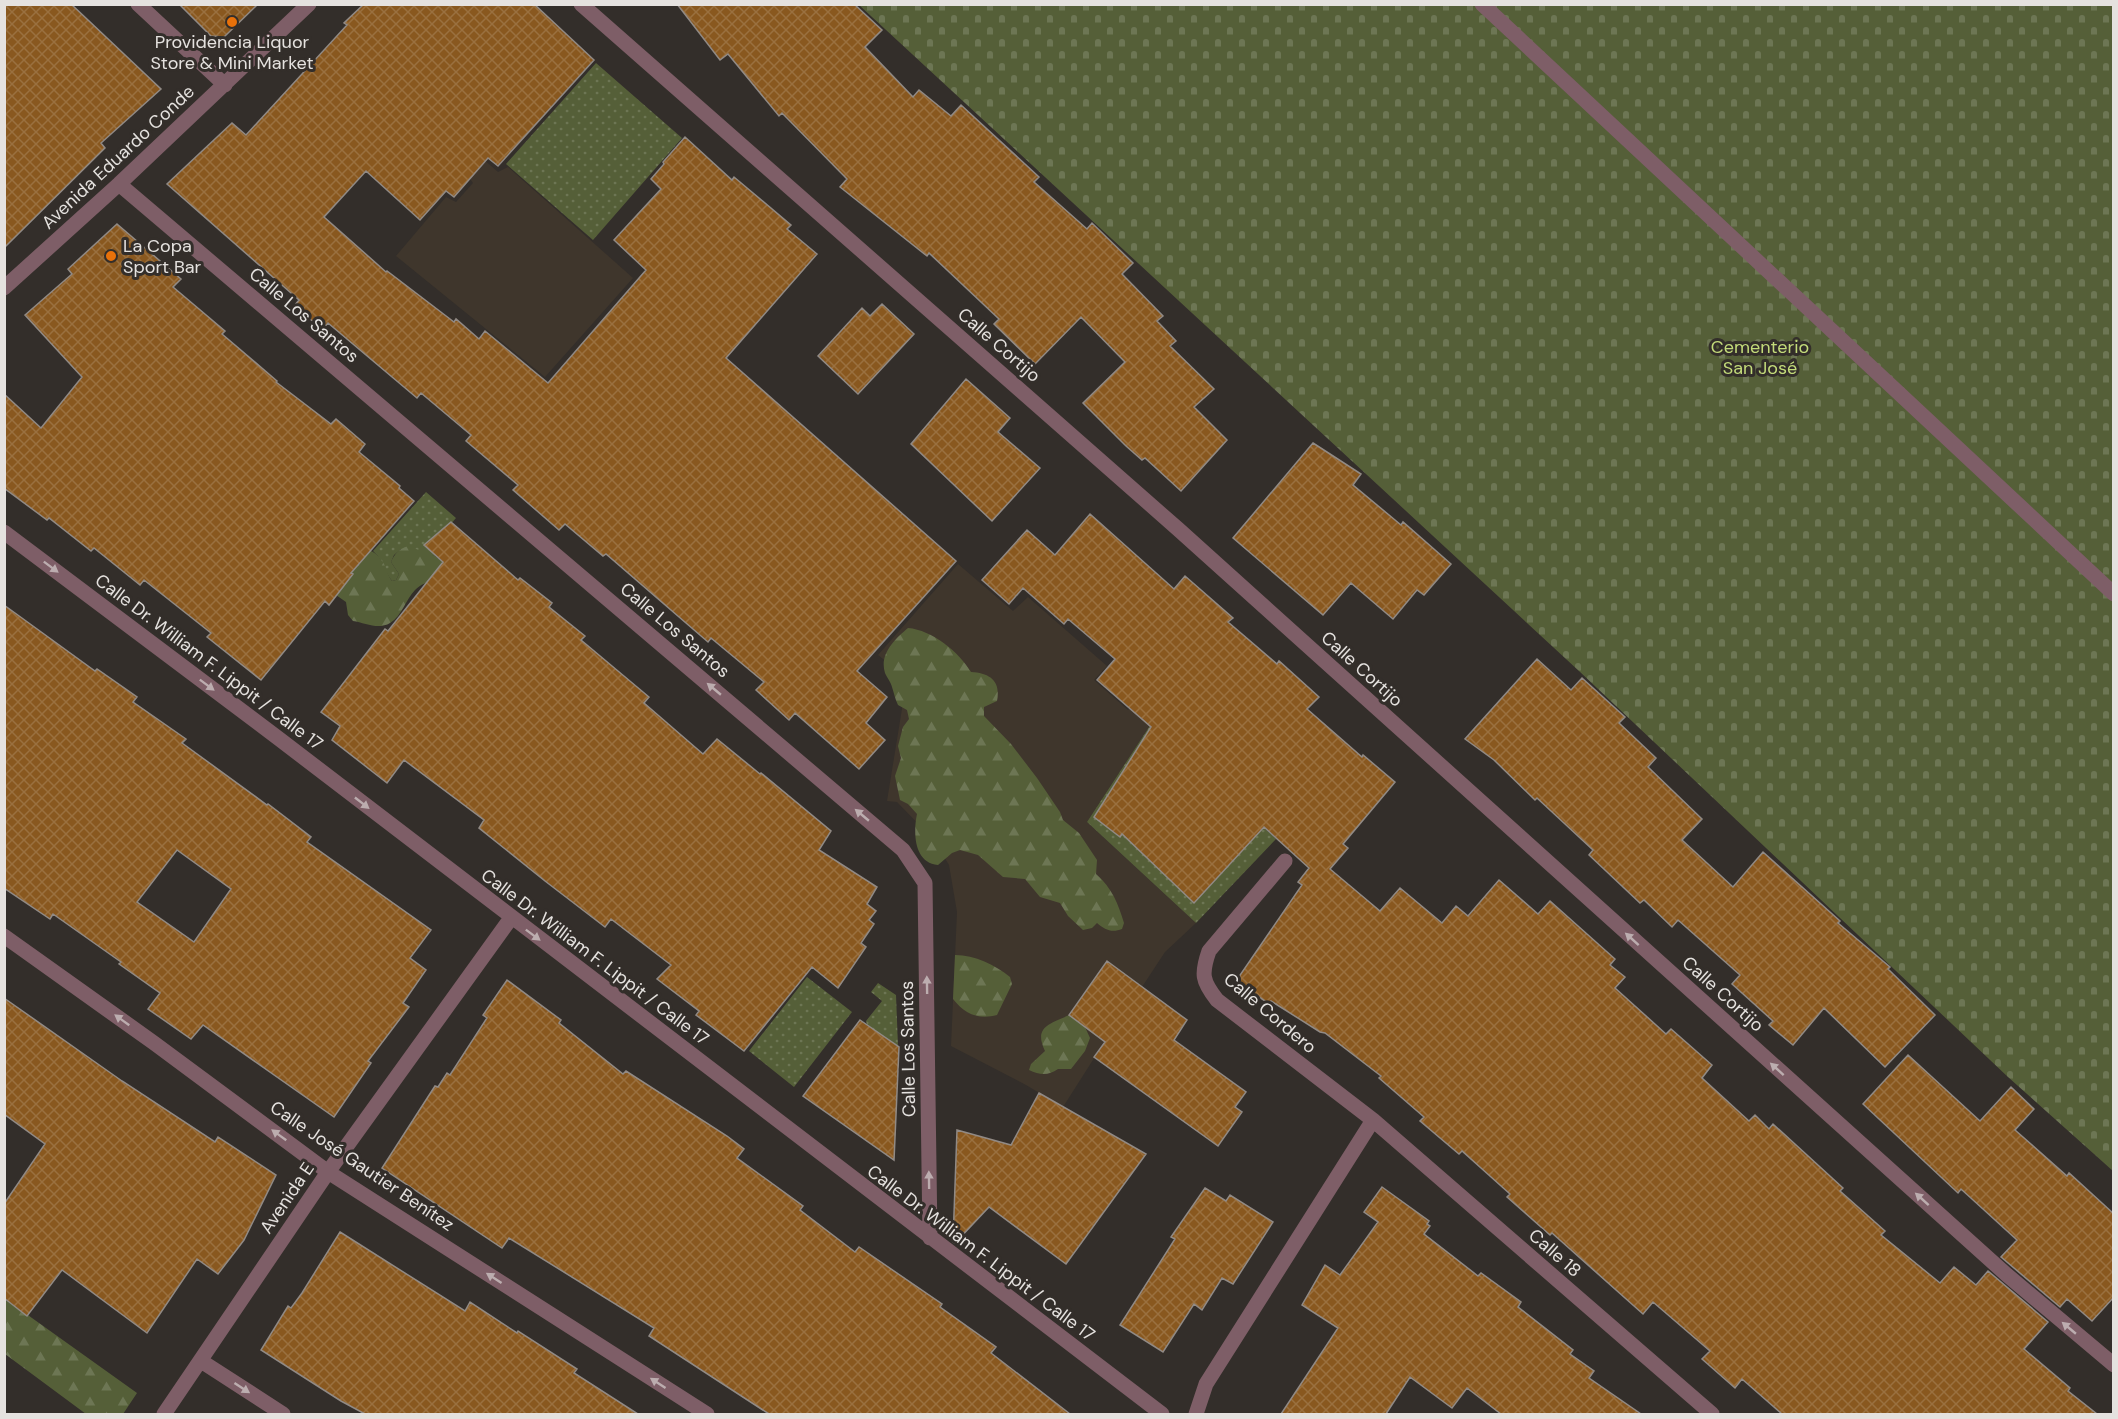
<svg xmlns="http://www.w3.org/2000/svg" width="2118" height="1419" viewBox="0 0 2118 1419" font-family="'DM Sans',sans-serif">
  <defs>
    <pattern id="grass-dots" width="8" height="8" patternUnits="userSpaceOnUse" patternTransform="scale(1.5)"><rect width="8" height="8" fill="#555f38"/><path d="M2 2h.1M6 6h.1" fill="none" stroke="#6d7654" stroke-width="1.8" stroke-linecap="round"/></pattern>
    <pattern id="forest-firs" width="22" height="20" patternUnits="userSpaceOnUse" patternTransform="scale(1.5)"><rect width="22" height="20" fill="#555f38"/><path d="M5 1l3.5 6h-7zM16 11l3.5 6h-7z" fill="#6d7654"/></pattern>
    <pattern id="cemetery-stones" width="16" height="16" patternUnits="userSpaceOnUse" patternTransform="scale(1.5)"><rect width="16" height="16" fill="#555f38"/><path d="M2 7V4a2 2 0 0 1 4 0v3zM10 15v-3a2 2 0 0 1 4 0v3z" fill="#6d7654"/></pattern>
    <pattern id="building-cross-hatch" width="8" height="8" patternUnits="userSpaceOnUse" patternTransform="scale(1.5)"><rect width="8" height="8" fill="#89581f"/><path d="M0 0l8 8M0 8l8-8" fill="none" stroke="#9a703f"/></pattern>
  </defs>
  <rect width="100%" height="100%" fill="#332e2a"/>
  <!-- built -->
  <path fill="#3f362c" d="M482,158L498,172L508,167L633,278L545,377L396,256L446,197L456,202L473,183L466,173Z
    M958,564L1013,611L1028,597L1107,666L1094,680L1128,710L1145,693L1151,724L1087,822L1196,923L1165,952L1142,987L1107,961L1069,1014L1105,1041L1063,1107L1026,1085L951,1046L957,912L949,865L933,839L897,802L887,801L907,678L878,655Z"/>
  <!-- grass -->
  <path fill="url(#grass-dots)" d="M596,63L682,138L593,240L506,164Z
    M426,492L456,518L429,549L435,556L401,549L394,555L391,562L399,574L396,580L392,581C384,571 385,562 373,551Z
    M1151,724L1276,839L1196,923L1087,822Z
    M807,977L852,1012L794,1087L749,1051Z
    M878,983L896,995L898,1046L867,1025L866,1021L882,1001L871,992Z"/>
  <!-- forest -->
  <path fill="url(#forest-firs)" d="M408,546L435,556L448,566C440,584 427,578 415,590C406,599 402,616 390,623C379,630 365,623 353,621L348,615L346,602L336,595L353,574L328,554C351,550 370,540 384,564C387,570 388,576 392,581L396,580L399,574L391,562C395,553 399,549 408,546Z
    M908,628C932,630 959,652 971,672C990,673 1001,681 997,701L984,707V716L1011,744L1037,778L1060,812L1063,820L1079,833L1097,860L1096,874C1112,888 1118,903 1124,923L1122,929C1112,933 1105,930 1097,923L1092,928L1083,930L1068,916L1060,903L1040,897L1025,879L1003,877L978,855L960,850L952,853L938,865C914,863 913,833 917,814L908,804L900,800L895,776L901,758L898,746L903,727L909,719L907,710L898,705C895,699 894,693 892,687C891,682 887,678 885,673C879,654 895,639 908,628Z
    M955,955C975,955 995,965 1010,977L1012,984L997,1015C978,1020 965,1014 953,999Z
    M1069,1015L1085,1027L1090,1038L1085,1051L1071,1069H1058C1048,1076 1040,1075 1029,1070L1031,1064L1045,1051C1033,1026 1051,1024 1069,1015Z
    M4,1298L137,1393L123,1414H86L5,1354Z"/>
  <!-- cemetery -->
  <path fill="url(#cemetery-stones)" d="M859,5H2113V1171L2008,1077L1579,671Z"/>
  <!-- building -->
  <path fill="url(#building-cross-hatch)" stroke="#918a85" stroke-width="1.5" fill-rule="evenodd" d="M4,4H71L161,89L101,143L105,148L4,248Z
    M179,4H258L224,37L211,36Z
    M364,4H534L594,60L498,166L488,158L454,197L446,191L420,220L366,171L324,217L386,272L387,271L454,322L456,319L479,339L485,331L548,383L646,270L614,240L661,189L651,179L664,164L663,162L685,137L732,180L734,177L791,225L787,229L817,254L726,358L956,561L857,671L887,697L866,723L885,740L859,769L795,713L789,720L756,690L764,682L711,638L708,642L606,554L603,556L565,524L559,530L513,490L518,485L466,441L471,435L421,393L417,398L328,323L322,330L295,305L299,300L167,184L232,123L246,135L347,25L344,23Z
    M677,4H854L882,30L865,47L913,97L919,90L951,116L961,105L1039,177L1034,182L1087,229L1092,223L1133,263L1122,274L1163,316L1157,321L1176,341L1170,346L1214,389L1194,407L1227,440L1181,491L1145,458L1142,460L1126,446L1083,403L1125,362L1081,317L1035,364L994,324L999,319L929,253L927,256L840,187L847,179L782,113L779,116L728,54L720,60Z
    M117,224L181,279L173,287L225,331L222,334L277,381L276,382L331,424L336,419L365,444L359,452L400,486L399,488L414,501L351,573L353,574L329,605L325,601L261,680L207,637L211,633L144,580L140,585L94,548L91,551L49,518L47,520L4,488V394L41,428L82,377L25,315L72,274L68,269Z
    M882,304L914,334L858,394L818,356L862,308L870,316Z
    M966,379L1010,418L998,432L1040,468L992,521L911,444Z
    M1313,443L1361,474L1353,485L1401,525L1403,522L1451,564L1424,595L1417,590L1393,619L1351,583L1323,615L1233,538Z
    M1090,514L1174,589L1185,576L1233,618L1228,622L1277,664L1279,661L1319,697L1307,709L1362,757L1363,755L1395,782L1343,844L1348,848L1330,869L1380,911L1400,888L1442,923L1456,906L1468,916L1499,880L1538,914L1550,901L1615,959L1610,965L1625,977L1615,988L1666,1034L1671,1029L1712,1065L1702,1078L1749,1121L1755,1115L1769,1129L1773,1124L1843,1188L1840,1191L1885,1231L1881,1235L1940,1283L1954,1267L1976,1285L1988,1271L2048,1322L2024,1349L2070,1388L2068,1391L2097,1414H1782L1742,1379L1735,1388L1702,1359L1710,1351L1653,1302L1643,1314L1552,1233L1550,1235L1507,1197L1510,1194L1462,1151L1459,1154L1420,1121L1424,1117L1379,1078L1381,1076L1325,1033L1320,1032L1271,1001L1268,1003L1236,981L1302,885L1298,882L1309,868L1264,827L1194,903L1122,834L1120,837L1094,817L1151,727L1097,680L1115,659L1068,619L1064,624L1023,588L1009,604L982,580L1027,530L1055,555Z
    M451,522L518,580L520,578L552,603L549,607L585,636L581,640L649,697L644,703L703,754L717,739L760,774L761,773L831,831L819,850L877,887L867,904L876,911L869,920L874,924L861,943L866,947L838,988L812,967L744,1051L696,1015L699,1011L657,979L671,965L611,919L605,927L545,881L479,828L484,820L404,760L387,783L332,740L340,726L321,712L385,629L388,631L443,562L424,545Z
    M4,605L95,671L97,669L137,697L133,702L186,739L182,743L267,805L268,804L311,837L307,842L431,930L410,958L426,970L403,1003L409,1007L368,1061L371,1063L334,1117L203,1025L191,1039L148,1009L160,993L119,964L121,962L53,914L50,919L4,888ZM177,850L231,889L194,942L137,902Z
    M1537,659L1571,690L1582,678L1625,717L1619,723L1656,758L1648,767L1702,819L1682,840L1733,887L1763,852L1840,921L1838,923L1890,967L1888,969L1935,1015L1885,1067L1824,1008L1793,1045L1769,1025L1773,1021L1732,984L1740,975L1678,920L1672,927L1644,900L1640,903L1589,855L1593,850L1537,798L1535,800L1494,760L1465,739Z
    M1107,961L1187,1020L1174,1040L1246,1092L1235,1107L1242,1112L1218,1146L1094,1057L1105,1042L1069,1015Z
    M507,980L561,1020L559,1023L623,1074L626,1071L727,1136L744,1149L737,1158L803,1206L800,1210L855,1252L859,1247L942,1304L940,1307L996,1347L991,1353L1070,1414H769L649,1336L654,1328L509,1238L502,1248L382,1168L435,1086L438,1087L447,1073L450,1075L487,1018L483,1015Z
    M4,998L122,1081L215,1142L218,1137L276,1175L244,1240L218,1274L197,1259L147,1333L62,1270L27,1316L4,1298V1204L45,1144L4,1114Z
    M860,1020L899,1047L894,1160L803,1096Z
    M1908,1055L1980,1121L2011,1087L2034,1109L2015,1130L2067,1176L2069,1173L2114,1214V1297L2092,1321L2067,1299L2060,1307L2001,1257L2017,1240L1961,1189L1958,1193L1863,1104Z
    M1039,1093L1146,1154L1066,1264L989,1207L955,1243L953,1242L957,1130L1011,1145Z
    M1382,1187L1429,1221L1427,1224L1430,1226L1424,1234L1478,1276L1481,1273L1521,1302L1518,1307L1573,1350L1570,1354L1594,1371L1589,1378L1641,1414H1501L1467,1388L1452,1408L1410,1377L1386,1414H1281L1338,1328L1302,1305L1325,1265L1340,1275L1378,1222L1364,1212Z
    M1205,1188L1226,1201L1230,1195L1273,1222L1233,1284L1222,1278L1202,1310L1194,1304L1163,1352L1120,1325L1175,1239L1171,1237Z
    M340,1232L465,1311L470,1302L517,1333L518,1331L577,1369L574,1373L638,1414H365L341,1401L261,1350L288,1306L291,1308L302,1293Z"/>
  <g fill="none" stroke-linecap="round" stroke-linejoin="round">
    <!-- minor -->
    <path stroke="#7e5e67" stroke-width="15" d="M138,4L225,85
      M581,4L1178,529L2007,1275L2114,1365
      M1482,4L2114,594
      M119,184L903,850L925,883L930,1238
      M4,288L119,184L309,4
      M4,532L278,738L1162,1414
      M1285,861L1209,951C1201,974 1202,981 1217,1000L1373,1120L1712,1414
      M4,936L154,1043L328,1172L707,1414
      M201,1361L283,1414
      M164,1414L328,1172L511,918
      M1196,1414L1206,1384L1373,1120"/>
  </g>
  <!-- one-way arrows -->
  <defs><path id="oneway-solid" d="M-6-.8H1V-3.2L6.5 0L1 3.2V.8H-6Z" transform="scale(1.5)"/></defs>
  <g fill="#bcadaf">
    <use href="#oneway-solid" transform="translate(51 567) rotate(37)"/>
    <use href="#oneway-solid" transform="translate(207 685) rotate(37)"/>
    <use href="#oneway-solid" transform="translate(714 689) rotate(-140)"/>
    <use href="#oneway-solid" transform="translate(362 803) rotate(38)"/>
    <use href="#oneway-solid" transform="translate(862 815) rotate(-140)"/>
    <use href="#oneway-solid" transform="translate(533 935) rotate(37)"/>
    <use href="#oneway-solid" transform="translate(1632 939) rotate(-138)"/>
    <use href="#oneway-solid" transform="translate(927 985) rotate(-91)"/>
    <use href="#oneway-solid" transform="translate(122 1020) rotate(-144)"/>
    <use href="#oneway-solid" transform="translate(1777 1069) rotate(-138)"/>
    <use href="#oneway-solid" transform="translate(279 1135) rotate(-144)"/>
    <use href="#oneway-solid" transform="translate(929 1180) rotate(-91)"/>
    <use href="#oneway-solid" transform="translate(1922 1199) rotate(-138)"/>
    <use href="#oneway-solid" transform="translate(494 1278) rotate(-147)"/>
    <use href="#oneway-solid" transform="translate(2069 1328) rotate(-140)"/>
    <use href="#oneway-solid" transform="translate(658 1383) rotate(-147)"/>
    <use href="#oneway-solid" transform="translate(242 1388) rotate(33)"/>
  </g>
  <!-- markers -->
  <g fill="#e8710a" stroke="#332e2a" stroke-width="2">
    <circle cx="232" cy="22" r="6"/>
    <circle cx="111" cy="256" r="6"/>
  </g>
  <g text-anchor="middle" stroke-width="6" stroke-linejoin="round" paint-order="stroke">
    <!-- poi labels -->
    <g font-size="18" fill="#e5e2df" stroke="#332e2a">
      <text x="232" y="48">Providencia Liquor<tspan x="232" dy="21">Store &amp; Mini Market</tspan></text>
      <text x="123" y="252" text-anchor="start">La Copa<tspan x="123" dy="21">Sport Bar</tspan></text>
    </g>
    <!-- street labels -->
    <g font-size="18" fill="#e5e2df" stroke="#332e2a">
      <text transform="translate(118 157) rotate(-43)" y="6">Avenida Eduardo Conde</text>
      <text transform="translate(304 315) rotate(40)" y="6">Calle Los Santos</text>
      <text transform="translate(999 345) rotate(41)" y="6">Calle Cortijo</text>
      <text transform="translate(675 630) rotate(40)" y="6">Calle Los Santos</text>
      <text transform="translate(209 662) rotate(37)" y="6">Calle Dr. William F. Lippit / Calle 17</text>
      <text transform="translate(1362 669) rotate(42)" y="6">Calle Cortijo</text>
      <text transform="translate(595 957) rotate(37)" y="6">Calle Dr. William F. Lippit / Calle 17</text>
      <text transform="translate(1723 994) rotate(42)" y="6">Calle Cortijo</text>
      <text transform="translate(1270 1013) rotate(40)" y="6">Calle Cordero</text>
      <text transform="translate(908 1049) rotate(-91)" y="6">Calle Los Santos</text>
      <text transform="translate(362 1166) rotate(34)" y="6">Calle José Gautier Benítez</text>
      <text transform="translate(287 1198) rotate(-56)" y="6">Avenida E</text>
      <text transform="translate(981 1253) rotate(37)" y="6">Calle Dr. William F. Lippit / Calle 17</text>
      <text transform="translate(1555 1253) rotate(41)" y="6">Calle 18</text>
    </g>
    <!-- park labels -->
    <g font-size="18" fill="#c3db7a" stroke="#332e2a">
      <text x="1760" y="353">Cementerio<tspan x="1760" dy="21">San José</tspan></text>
    </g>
  </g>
  <!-- border -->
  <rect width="2118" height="1419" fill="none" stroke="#e5e2df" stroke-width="12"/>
</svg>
